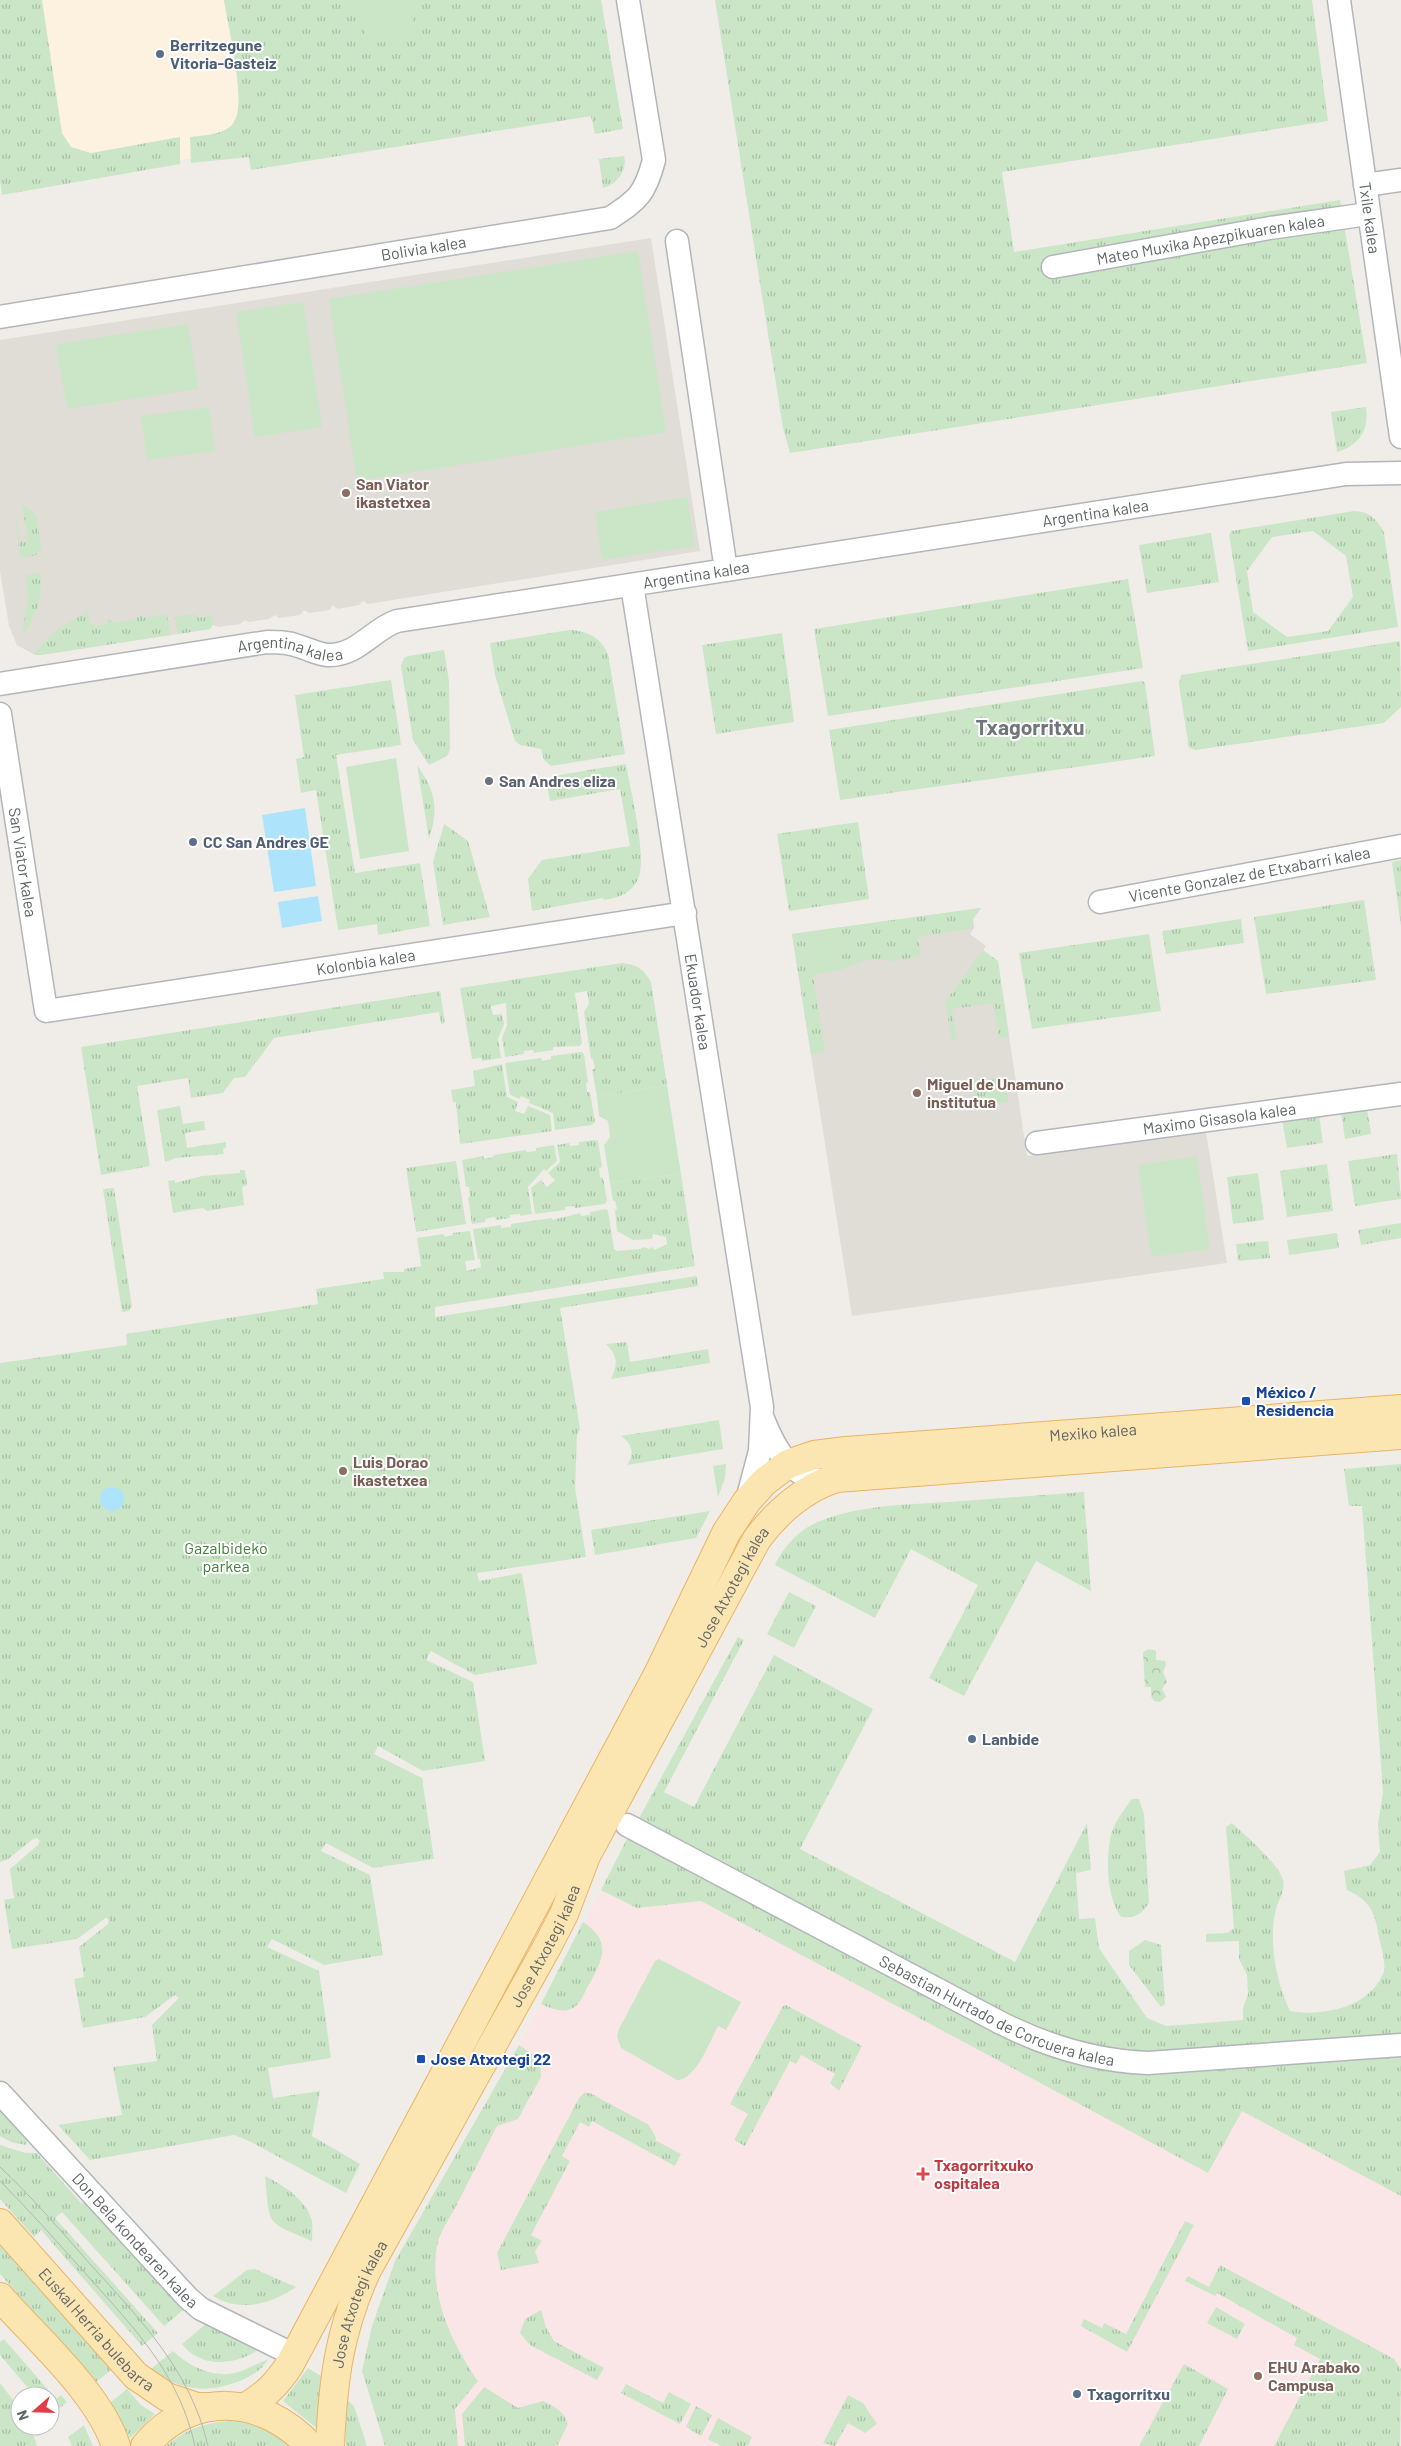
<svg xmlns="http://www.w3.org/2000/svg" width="1401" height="2446" viewBox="0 0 1401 2446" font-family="Barlow,sans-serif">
  <defs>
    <pattern id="grass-tufts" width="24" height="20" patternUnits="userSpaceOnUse" patternTransform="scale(1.25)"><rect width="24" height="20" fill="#cae6c6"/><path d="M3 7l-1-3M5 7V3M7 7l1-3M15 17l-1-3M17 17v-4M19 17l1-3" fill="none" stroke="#a7bea5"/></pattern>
    <pattern id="forest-crowns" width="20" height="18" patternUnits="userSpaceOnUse" patternTransform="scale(1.25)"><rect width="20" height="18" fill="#cae6c6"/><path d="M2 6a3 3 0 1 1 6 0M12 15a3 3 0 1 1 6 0" fill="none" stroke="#a7bea5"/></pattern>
  </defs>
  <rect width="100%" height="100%" fill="#f0ede8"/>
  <!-- commercial -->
  <path fill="#fdf2e0" d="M0,0H224L248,149L17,186Z"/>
  <!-- education -->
  <path fill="#e0ddd6" d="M651,238L700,551L368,604L363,601L359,605L338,609L332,605L330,610L309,613L304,610L300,615L279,618L275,615L269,619L249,622L245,620L240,624L219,627L213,625L210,629L41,655L33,654L17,645L9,626L0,571V340Z
    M981,908L973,919L974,928L970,934L986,946L983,951L998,961L1027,1156L1206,1132L1227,1263L852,1316L792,934Z"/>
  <!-- medical -->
  <path fill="#fbe6e7" d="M623,1849L1005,2052L1401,2069V2446H385L362,2371L372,2326L395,2261L531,2023Z"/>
  <!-- grass -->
  <path fill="url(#grass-tufts)" fill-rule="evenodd" d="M0,0H42L62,133L71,147L91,153L180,137V164L2,195L0,180Z
    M224,0H601L623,129L595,134L591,116L251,170L249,157L191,163L190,137C205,135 228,135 235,120C246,99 228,25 224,0Z
    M715,0H1312L1328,121L1002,172L1014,252L1340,200L1367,363L790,453L783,428Z
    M624,156C628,170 617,184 603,188L599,159Z
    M1366,407C1369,430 1360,445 1337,452L1331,412Z
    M14,502L20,542L28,541L22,504L37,516L40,541L42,547L36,555L23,558L20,556Z
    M1354,511C1369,511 1378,520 1384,533L1398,627L1248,651L1229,535L1231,531ZM1313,531L1346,556L1353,597L1328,631L1287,637L1253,612L1247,571L1272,537Z
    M1211,533L1219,582L1147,593L1139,545Z
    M40,573C43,598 36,616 22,637L28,597L25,575Z
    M1128,579L1143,668L828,716L814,629Z
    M87,608L89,622L95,626L106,624L109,620L115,623L136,619L139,615L146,618L167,614L170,635L41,655L33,654L56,630L82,615Z
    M194,614L199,618L212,615L213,625L210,629L178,634L175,617Z
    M569,630C588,631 600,637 608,654L625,754L551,766L544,760L541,749L520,745L515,741L495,675L490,643Z
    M782,633L794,722L716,734L702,645Z
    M1400,641L1401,707L1384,723L1195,750L1189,748L1179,685L1181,675Z
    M444,650L449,681L450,750L447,756L429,765L413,740L401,666L404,658L408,656Z
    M391,680L401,745L336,755L355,873L420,863L430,926L378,935L377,924L338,930L316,790L301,793L296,759L304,757L295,695Z
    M1142,681L1145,683L1155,756L840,800L829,730Z
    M626,764C630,789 648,858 638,879C632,893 618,898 604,900L603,898L532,911L528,879L542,860L630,846L620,789L550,801L547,784L553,776Z
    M417,765C436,792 439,808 429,839Z
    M858,822L869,899L789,911L777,834Z
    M444,824L468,841L490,917L443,925L433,862Z
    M1401,860V927L1392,862Z
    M1364,900L1376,980L1266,994L1254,917Z
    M981,908L973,919L974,928L918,937L920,956L895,961L869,959L841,970L835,928Z
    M1241,919L1244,943L1166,954L1162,931Z
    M806,932L825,1052L811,1054L792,934Z
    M1149,934L1161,1011L1032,1029L1019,953Z
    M983,950L998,961L1009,1037L999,1038L993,1003L952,1009L957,1039L952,1040L945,1002Z
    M622,963C637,965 643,968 651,982L667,1085L597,1097L592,1069H595L593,1059H591L584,1012L589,1004L587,991L575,993L582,1043L580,1046L553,1047V1050L534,1053L533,1050L524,1051V1054L505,1057L502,1038L507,1025L506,1003L491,1006L493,1015L502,1014L504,1025L498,1038L501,1058L482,1061L481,1058L472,1059L460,988Z
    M440,991L445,1023L441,1024L439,1012L274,1038L245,1077L234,1078L223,1093L191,1098L188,1078L137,1086L150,1166L101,1175L81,1047Z
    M581,1052L584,1054L588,1082L586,1083L587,1092H590L595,1122L592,1125L555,1130L553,1113L529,1103L530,1100L521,1096L520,1099L510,1095L505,1063L541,1058L542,1061L551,1059V1056Z
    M502,1064L507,1097L518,1102L515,1111L524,1114L528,1106L550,1115L552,1131L460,1144L456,1102H453L451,1090L475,1086L473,1071Z
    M1005,1076L1008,1102L975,1108L971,1081Z
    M180,1106L183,1124L204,1121L205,1130L185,1133L187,1148L226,1142V1148L223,1149L224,1154L176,1158L165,1162L157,1110Z
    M1367,1108L1371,1134L1345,1139L1341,1112Z
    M1319,1115L1323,1143L1287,1148L1282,1120Z
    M595,1140L598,1141L602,1167L599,1168L600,1178L603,1177L607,1201L605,1204L575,1208L574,1206L565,1207V1210L535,1214L531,1188L541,1180L547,1187L555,1180L548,1173L560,1162L557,1145L569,1143L570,1146L579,1145V1142Z
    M554,1145L557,1161L546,1171L544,1169L528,1187L532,1214L520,1216V1214L510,1215V1218L496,1220L495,1217L485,1219V1222L472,1224L468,1197H470L469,1187H466L462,1160L483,1156L484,1159L493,1157V1155L526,1150L527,1152L536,1151V1148Z
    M1397,1154L1401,1199L1355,1206L1348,1161Z
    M456,1161L466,1224L416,1232L406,1168Z
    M1327,1164L1333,1211L1287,1217L1280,1171Z
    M240,1170H245L247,1185L242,1187L244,1205L207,1211L203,1208L173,1213L168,1181L175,1180V1183L202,1176L240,1173Z
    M1258,1173L1264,1220L1233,1224L1227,1177Z
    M681,1174L695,1266L435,1307V1317L697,1276L698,1286L560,1308L580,1429L577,1435L575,1487L586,1557L477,1573L479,1581L522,1573L537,1664L475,1675L431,1651L426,1660L473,1682L485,1761L423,1771L378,1746L374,1754L422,1778L434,1859L373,1868L326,1843L321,1851L370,1875L383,1955L324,1965L272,1939L267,1947L319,1971L331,2058L268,2068L273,2098L320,2091L312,2136L360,2164L346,2193L249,2141L234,2135L90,2160L58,2125L122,2115L113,2067L157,2061L152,2025L179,1998L175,1995L145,2017L83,2028L74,1979L84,1977L79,1947L108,1924L109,1920L107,1917L77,1939L12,1949L4,1900L14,1898L10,1869L38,1845L40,1841L37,1838L33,1839L7,1860L0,1862V1363L127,1345L126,1334L318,1304L316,1289L384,1279L383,1272H404V1269L421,1266L417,1238L444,1234V1237L453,1235V1233L470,1231L475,1260L465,1261L467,1271L481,1267L480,1259H478L473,1229L501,1225V1228L511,1227V1224L552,1218V1220L580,1213L581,1216L590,1215V1212L606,1209L608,1211L614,1249L617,1251L640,1249L644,1247L649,1249L653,1247L654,1250L667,1244L666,1237L653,1234L652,1239L633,1240L617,1231L615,1210L617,1209L615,1201H613L610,1183Z
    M114,1188L132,1307L129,1311L122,1312L103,1189Z
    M1401,1223V1238L1361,1245L1358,1230Z
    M1337,1233L1339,1248L1289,1255L1287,1240Z
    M1268,1241L1270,1258L1238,1261L1236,1244Z
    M627,1342L630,1362L708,1349L710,1363L611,1379C618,1364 618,1356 606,1344Z
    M719,1420L723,1449L627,1465C635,1453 632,1444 621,1436Z
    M1401,1464V2038L1130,2055L1054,2039L638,1820L738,1637L744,1640L664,1792L694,1807L774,1655L873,1709L800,1849L1015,1962L1087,1823L1091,1870L1076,1873L1079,1919L1095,1918L1099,1948L1147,2018L1166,2026L1243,2020V2008L1248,1994L1247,1975L1239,1959V1941L1206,1942V1934L1227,1933L1234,1928L1226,1827L1232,1823C1246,1836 1278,1863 1283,1880C1286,1891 1278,1899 1276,1909C1268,1942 1276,1981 1290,2011C1323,2017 1372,2007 1384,1971C1386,1962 1381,1947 1379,1937C1375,1913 1371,1901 1347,1890L1344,1871L1370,1865L1380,1852L1378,1824L1383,1792L1362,1506H1349L1344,1469Z
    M1084,1492L1091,1591L1036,1561L964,1696L929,1678L978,1585L911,1549L875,1618L775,1565C782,1549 797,1532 813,1524C854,1505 904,1505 948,1502C993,1499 1039,1495 1084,1492Z
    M710,1511L696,1538L595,1555L591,1530Z
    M789,1592L816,1606L794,1648L767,1634Z
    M1132,1799H1139L1144,1814L1149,1902C1142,1915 1135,1918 1121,1917C1107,1897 1106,1864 1110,1840C1112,1825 1123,1811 1132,1799Z
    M629,1835L1074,2059L1401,2052V2196L1242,2111L1208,2173L701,1901L637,1908L601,1890Z
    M583,1922C614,1943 602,1961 587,1988C583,1996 579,2006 571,2009C561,2013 550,2008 541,2004Z
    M1145,1940L1161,1945L1165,2004L1161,2007L1129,1965V1951Z
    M786,2005L862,2046L839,2091L830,2083L835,2074L801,2055L796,2064L790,2061L745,2146L734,2140L748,2114L730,2104L783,2006Z
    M519,2045L540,2060L541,2077L518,2119L497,2126C483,2153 469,2181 455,2208C450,2218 441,2230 438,2242C427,2290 451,2343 478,2381L455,2409L458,2446H385L362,2371L372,2326L395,2261Z
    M584,2093H590L649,2125L656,2138L655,2140L681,2154L675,2166L592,2121L589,2127L580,2122L562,2156L570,2161L531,2235L542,2241L535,2251L539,2263L501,2270L497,2253L579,2098Z
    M0,2110L27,2141L26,2145L11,2142L0,2136Z
    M0,2145L26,2153H37L81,2203L100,2207L187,2307L164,2326L62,2212L55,2218L158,2333L142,2346L41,2230L34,2237L0,2199Z
    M265,2176C283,2185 307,2200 312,2221C313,2227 312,2234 312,2241C265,2221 270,2227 265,2176Z
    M1185,2221L1194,2225L1127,2352L1081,2326L1084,2319L1102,2328L1104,2323L1126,2334Z
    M0,2245L111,2370L96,2382L0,2274Z
    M1220,2265L1394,2359L1401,2369L1400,2446H1274L1320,2359L1294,2345L1297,2338L1217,2293L1215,2296L1185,2281L1188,2276L1209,2287Z
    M255,2269L296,2287C271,2304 241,2313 213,2296L247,2270Z
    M1216,2307L1245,2324L1237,2339L1207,2323Z
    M541,2310L546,2327L554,2341L604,2368L597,2380L530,2345L520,2333L525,2319Z
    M207,2323L255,2344L258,2350C234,2366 200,2368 182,2344Z
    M4,2339L56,2399L61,2395L67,2402L52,2415L50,2413V2396H35L0,2355V2342Z
    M173,2351C190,2367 214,2379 238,2372C249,2369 258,2363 268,2359C258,2380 215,2392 194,2388C178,2386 163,2379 151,2369Z
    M1184,2364L1228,2389L1199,2446H1139Z
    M308,2368L324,2378L320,2431L283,2401Z
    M0,2383L20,2409V2426L31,2427L37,2446H0Z
    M626,2384L663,2403L669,2392L691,2404L680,2424L621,2393Z
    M484,2387L518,2408L543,2401C555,2407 564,2411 568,2424L557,2446H465L462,2414Z
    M127,2389L141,2405L155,2414L130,2438L111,2402Z
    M848,2395L863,2403L877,2424L865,2433L848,2423L835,2446L823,2443Z
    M345,2398L354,2406L367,2446H346Z
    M696,2406L712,2415L701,2436L686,2427Z
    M718,2418L752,2437L748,2446H721L708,2439Z
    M228,2421C251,2422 273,2430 290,2446H166C184,2430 204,2423 228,2421Z
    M84,2425L93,2446H72L68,2437Z"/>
  <!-- forest -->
  <path fill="url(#forest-crowns)" d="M1148,1649L1156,1651V1660L1165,1661L1166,1665L1163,1672L1167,1682L1162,1689L1166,1697L1160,1702L1154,1701L1151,1696V1687H1145L1143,1652Z"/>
  <!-- garden -->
  <path fill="#cae6c6" d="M359,0H409L415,38L366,44Z
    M638,251L666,432L357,481L329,299Z
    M303,302L322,427L255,437L236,312Z
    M188,324L198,389L67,409L56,344Z
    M209,407L215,451L147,460L141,416Z
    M687,497L695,546L602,560L595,512Z
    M396,758L409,851L360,859L346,767Z
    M835,928L841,970L813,975L806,932Z
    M667,1085L681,1174L610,1183L604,1145L610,1137L608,1121L599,1116L597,1097Z
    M1197,1156L1210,1249L1151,1257L1138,1165Z
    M726,1464L725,1478L718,1497L713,1466Z
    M659,1959L741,2002L726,2030L718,2026C710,2041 696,2080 677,2080L621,2048L617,2036L619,2029L655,1961Z"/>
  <!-- water -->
  <path fill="#ade4fb" d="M305,808L316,886L274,892L262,815Z
    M318,896L322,921L282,928L278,902Z
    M100 1499a12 12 0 1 1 24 0a12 12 0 1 1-24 0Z"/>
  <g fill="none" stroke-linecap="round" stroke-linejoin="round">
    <defs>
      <g id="minor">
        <path id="s1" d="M1339,0L1401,437"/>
        <path d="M1365,185L1401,180"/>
        <path d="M677,241L726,570"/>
        <path id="s2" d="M1053,267L1270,228L1368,214"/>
        <path id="s3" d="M0,317L610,218C638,200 645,194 654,160L628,0"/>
        <path id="s4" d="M632,585L762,1407L760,1451L747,1500"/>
        <path id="s5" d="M0,684L267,642C278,642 288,642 298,646C309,649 317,654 328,655C357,656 373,629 397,621L1346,474L1401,473"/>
        <path id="s6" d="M0,714L46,1011L685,913"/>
        <path id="s7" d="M1100,902L1401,846"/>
        <path id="s8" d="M1037,1143L1401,1094"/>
        <path d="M763,1419C775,1449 791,1479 827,1481"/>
        <path id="s9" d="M627,1825L999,2022C1046,2046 1095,2061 1148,2063L1401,2045"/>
        <path id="s10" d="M0,2093L188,2298L201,2309L294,2355"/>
      </g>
      <g id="major">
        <path id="s11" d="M0,2223L136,2376L167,2397L197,2407H211"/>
        <path d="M0,2297C37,2339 99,2393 116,2446"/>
        <path id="s12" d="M246,2407C266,2395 278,2383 290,2364L658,1674L726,1533L747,1501L764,1482L788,1464L814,1455L846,1451L1401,1409"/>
        <path d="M145,2446C191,2390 263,2395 310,2446"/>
        <path id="s13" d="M330,2446C333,2380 339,2331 367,2270L547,1947L564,1914L586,1856L757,1539C776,1513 805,1487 837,1478L1401,1435"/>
      </g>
    </defs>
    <!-- minor casing -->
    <use href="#minor" stroke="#b3b6b9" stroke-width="25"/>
    <!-- major casing -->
    <use href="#major" stroke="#ebb365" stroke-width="30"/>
    <!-- minor -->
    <use href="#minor" stroke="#fff" stroke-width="22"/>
    <!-- major -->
    <use href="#major" stroke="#fbe5b1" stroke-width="28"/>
    <!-- tram -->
    <path stroke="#b5b6b7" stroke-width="1" d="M0,2167C32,2197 61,2231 90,2264C140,2319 191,2371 208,2446
      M0,2181C30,2211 58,2243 86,2274C134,2328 179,2373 195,2446"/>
  </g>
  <!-- markers -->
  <g fill="#5c6f8a" stroke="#fff" stroke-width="2">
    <circle cx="160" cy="54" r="5"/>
    <circle cx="193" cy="842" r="5"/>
    <circle cx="972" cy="1739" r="5"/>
    <circle cx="1077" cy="2394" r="5"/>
  </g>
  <g fill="#8d6e63" stroke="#fff" stroke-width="2">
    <circle cx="346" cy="493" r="5"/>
    <circle cx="917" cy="1093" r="5"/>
    <circle cx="343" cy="1471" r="5"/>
    <circle cx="1258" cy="2376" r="5"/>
  </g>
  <circle fill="#6b7280" stroke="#fff" stroke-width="2" cx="489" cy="781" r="5"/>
  <g fill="#1a4fb4" stroke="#fff" stroke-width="2">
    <rect x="1241" y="1396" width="10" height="10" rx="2.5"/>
    <rect x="416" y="2054" width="10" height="10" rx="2.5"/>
  </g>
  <path fill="#e0444e" stroke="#fff" stroke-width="2" d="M920.5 2166.5h5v5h5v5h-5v5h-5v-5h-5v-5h5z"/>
  <g text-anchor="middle" stroke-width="4" stroke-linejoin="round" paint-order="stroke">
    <!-- service labels -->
    <g font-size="16" font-weight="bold" fill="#4e5e75" stroke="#fff" text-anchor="start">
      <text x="170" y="51">Berritzegune<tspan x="170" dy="18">Vitoria-Gasteiz</tspan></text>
      <text x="203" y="848">CC San Andres GE</text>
      <text x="982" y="1745">Lanbide</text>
      <text x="1087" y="2400">Txagorritxu</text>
    </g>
    <!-- street labels -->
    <g font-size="16" fill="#5f6467" stroke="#fff">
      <text dy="6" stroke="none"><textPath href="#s1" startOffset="220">Txile kalea</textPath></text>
      <text dy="6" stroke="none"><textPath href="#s2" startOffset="160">Mateo Muxika Apezpikuaren kalea</textPath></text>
      <text dy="6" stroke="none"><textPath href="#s3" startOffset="429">Bolivia kalea</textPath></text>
      <text dy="6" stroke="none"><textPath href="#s5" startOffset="1118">Argentina kalea</textPath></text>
      <text dy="6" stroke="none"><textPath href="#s5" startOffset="714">Argentina kalea</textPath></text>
      <text dy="6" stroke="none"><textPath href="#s5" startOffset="294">Argentina kalea</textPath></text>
      <text dy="6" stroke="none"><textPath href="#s6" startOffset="150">San Viator kalea</textPath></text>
      <text dy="6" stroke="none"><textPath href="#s7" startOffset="152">Vicente Gonzalez de Etxabarri kalea</textPath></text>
      <text dy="6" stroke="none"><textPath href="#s6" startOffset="624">Kolonbia kalea</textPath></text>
      <text dy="6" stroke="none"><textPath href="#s4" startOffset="422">Ekuador kalea</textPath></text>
      <text dy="6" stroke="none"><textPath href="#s8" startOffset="184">Maximo Gisasola kalea</textPath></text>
      <text dy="6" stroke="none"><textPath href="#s12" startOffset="1402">Mexiko kalea</textPath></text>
      <text dy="6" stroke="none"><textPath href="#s13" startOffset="956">Jose Atxotegi kalea</textPath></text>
      <text dy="6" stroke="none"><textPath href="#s13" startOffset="551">Jose Atxotegi kalea</textPath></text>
      <text dy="6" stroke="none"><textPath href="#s9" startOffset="415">Sebastian Hurtado de Corcuera kalea</textPath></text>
      <text dy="6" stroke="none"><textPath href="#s10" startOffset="200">Don Bela kondearen kalea</textPath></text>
      <text dy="6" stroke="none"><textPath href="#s13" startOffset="146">Jose Atxotegi kalea</textPath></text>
      <text dy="6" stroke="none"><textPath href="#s11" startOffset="144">Euskal Herria bulebarra</textPath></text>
    </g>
    <!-- education labels -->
    <g font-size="16" font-weight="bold" fill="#785e54" stroke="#fff" text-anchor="start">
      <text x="356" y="490">San Viator<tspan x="356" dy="18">ikastetxea</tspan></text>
      <text x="927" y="1090">Miguel de Unamuno<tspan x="927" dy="18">institutua</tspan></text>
      <text x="353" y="1468">Luis Dorao<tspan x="353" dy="18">ikastetxea</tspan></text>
      <text x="1268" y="2373">EHU Arabako<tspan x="1268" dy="18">Campusa</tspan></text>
    </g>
    <!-- worship labels -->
    <g font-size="16" font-weight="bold" fill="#5b616d" stroke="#fff" text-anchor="start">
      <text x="499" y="787">San Andres eliza</text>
    </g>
    <!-- transit labels -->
    <g font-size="16" font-weight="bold" fill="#164399" stroke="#fff" text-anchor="start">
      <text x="1256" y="1398">México /<tspan x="1256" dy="18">Residencia</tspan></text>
      <text x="431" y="2065">Jose Atxotegi 22</text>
    </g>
    <!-- park labels -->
    <g font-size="16" fill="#408339" stroke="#fff">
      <text x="226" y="1554">Gazalbideko<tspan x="226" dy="18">parkea</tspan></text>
    </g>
    <!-- health labels -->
    <g font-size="16" font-weight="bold" fill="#be3a42" stroke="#fff" text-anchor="start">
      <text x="934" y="2171">Txagorritxuko<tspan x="934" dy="18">ospitalea</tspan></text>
    </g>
    <!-- district labels -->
    <g font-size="21" font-weight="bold" fill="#707679" stroke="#fff">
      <text x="1030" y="735">Txagorritxu</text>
    </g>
  </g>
  <!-- north arrow -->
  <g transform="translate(35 2411) rotate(250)"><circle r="24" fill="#ffffff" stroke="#bfc1c2"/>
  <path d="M0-4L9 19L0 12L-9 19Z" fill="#e23c46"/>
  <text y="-8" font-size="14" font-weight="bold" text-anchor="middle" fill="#5f6467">N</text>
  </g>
</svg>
